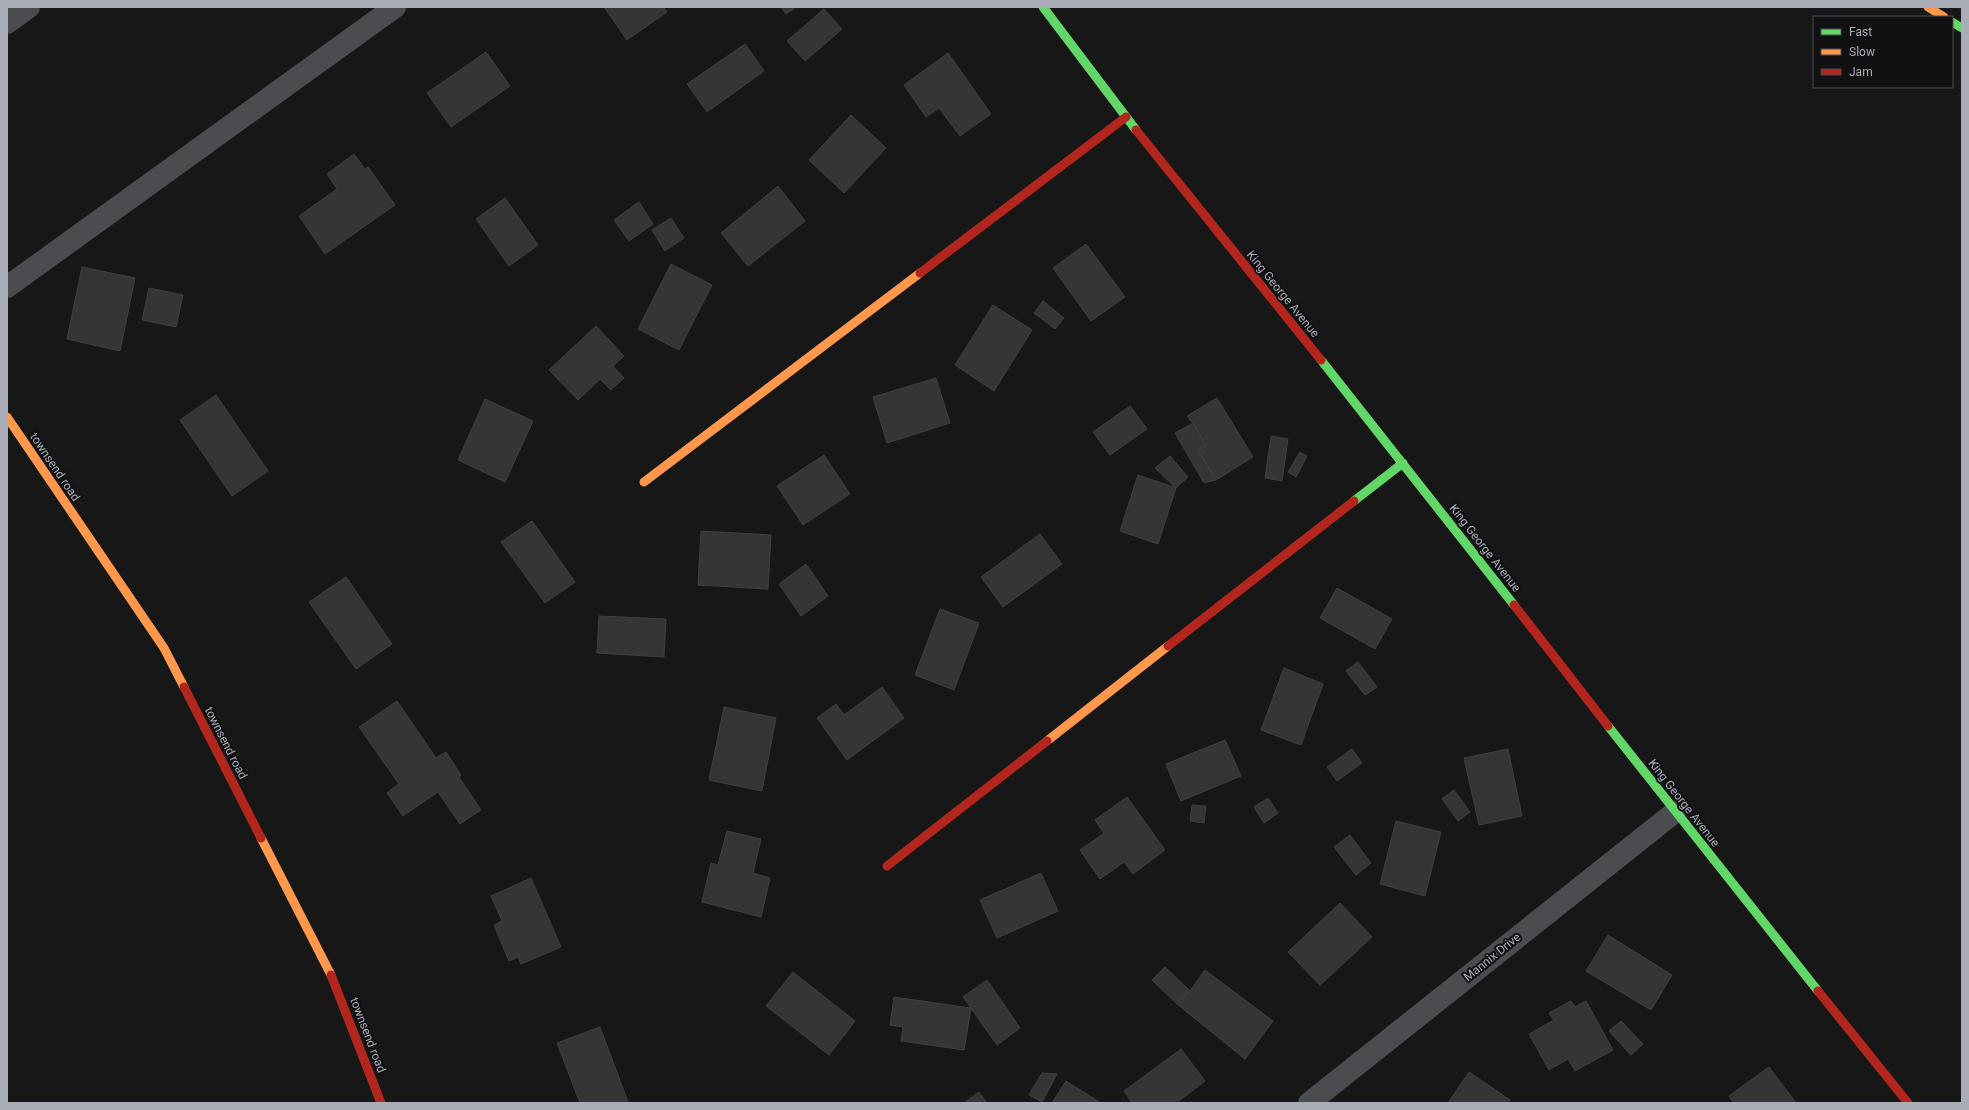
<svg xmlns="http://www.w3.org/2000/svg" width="1969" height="1110" viewBox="0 0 1969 1110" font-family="Roboto,sans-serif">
  <rect width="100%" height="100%" fill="#171717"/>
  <!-- building -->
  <path fill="#353536" stroke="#3f4043" d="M604,7H663L667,12L627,40Z
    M781,7H796L786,14Z
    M824,9L842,29L805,61L787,41Z
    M745,44L764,71L707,112L687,84Z
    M486,52L510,86L451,127L427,93Z
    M948,53L991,114L960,136L939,108L926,117L904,85Z
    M851,115L886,148L844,193L809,160Z
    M354,154L365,169L368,167L395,205L325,254L299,216L337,189L327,174Z
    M778,186L805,221L748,266L721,233Z
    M505,198L538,245L509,266L476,219Z
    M639,202L653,224L629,241L614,220Z
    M671,218L684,238L665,251L652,230Z
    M1086,244L1125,297L1091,321L1053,268Z
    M671,264L712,285L679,350L638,329Z
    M82,267L135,278L120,351L67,339Z
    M149,288L183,295L176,327L142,320Z
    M1043,301L1064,318L1055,329L1034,313Z
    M993,305L1032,330L994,391L955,365Z
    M596,326L624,356L613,366L624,378L611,390L600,379L578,400L549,370Z
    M936,378L950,423L887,443L873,397Z
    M216,395L268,471L232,496L180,420Z
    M1217,398L1253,457L1216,480L1198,450L1206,446L1193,423L1187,416Z
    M485,399L533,421L505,482L458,460Z
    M1130,406L1147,429L1110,455L1093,432Z
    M1193,423L1206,446L1198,450L1216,480L1204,483L1175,433Z
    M1271,436L1288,439L1282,481L1265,478Z
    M1300,452L1307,456L1296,477L1288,472Z
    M824,455L850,494L803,525L777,486Z
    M1170,456L1188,477L1176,488L1155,468Z
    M1138,475L1176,488L1158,544L1120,531Z
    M532,521L575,582L545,603L501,542Z
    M701,531L771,535L768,589L698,585Z
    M1040,534L1062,564L1003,607L981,577Z
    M806,564L828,596L801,616L779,584Z
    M346,577L392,644L356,669L309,602Z
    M1337,588L1392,619L1375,649L1320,618Z
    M940,609L979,623L954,690L915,675Z
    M599,616L666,619L664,657L597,653Z
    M1358,662L1377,687L1365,695L1346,671Z
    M1284,668L1323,684L1301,745L1261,730Z
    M882,687L904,718L847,760L817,718L836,704L844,715Z
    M397,701L436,758L446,752L461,775L459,777L481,810L460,824L438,792L403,816L387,793L399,784L359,727Z
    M724,707L776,718L762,791L709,780Z
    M1225,740L1241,776L1181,801L1166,764Z
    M1352,749L1362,763L1337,781L1327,767Z
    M1508,749L1522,816L1479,825L1464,758Z
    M1454,790L1470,812L1458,821L1442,799Z
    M1127,797L1165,850L1133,874L1124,862L1100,879L1080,850L1104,833L1095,820Z
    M1268,798L1278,813L1264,823L1254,807Z
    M1192,805L1206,806L1204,823L1190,821Z
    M1396,821L1441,832L1425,896L1380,884Z
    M727,831L761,839L753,873L770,878L761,917L702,902L711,863L718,865Z
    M1350,835L1371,863L1356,875L1334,847Z
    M1041,873L1058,911L997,938L980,900Z
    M531,878L561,947L521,964L518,957L509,961L494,925L502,921L491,896Z
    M1340,903L1372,937L1320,985L1288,952Z
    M1608,935L1672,975L1651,1010L1586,971Z
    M1165,967L1190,991L1177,1004L1152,980Z
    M1205,970L1273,1021L1245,1059L1177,1004L1190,991Z
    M793,972L855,1021L829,1055L766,1006Z
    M987,980L1020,1028L997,1045L963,997Z
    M894,997L971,1008L964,1050L901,1041L903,1027L890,1025Z
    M1571,1001L1575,1007L1586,1001L1613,1050L1575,1071L1568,1059L1549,1070L1529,1034L1554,1020L1549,1013Z
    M1621,1021L1643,1044L1631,1055L1609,1031Z
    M600,1027L628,1102L624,1103H580L557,1043Z
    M1181,1049L1205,1081L1176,1103H1132L1124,1091Z
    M1769,1067L1796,1103H1734L1729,1096Z
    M1469,1072L1510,1100L1508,1103H1448Z
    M1042,1073L1057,1074L1042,1102L1029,1095Z
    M1066,1081L1101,1103H1052Z
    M979,1092L987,1103H964Z"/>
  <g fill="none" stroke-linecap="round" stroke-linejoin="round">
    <!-- street -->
    <path stroke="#4b4c50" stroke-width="22" d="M7,23L29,7
      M7,287L395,7
      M1309,1103L1675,812"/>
    <!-- fast -->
    <path stroke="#63d668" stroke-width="9" d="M1043,7L1136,130
      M1952,22L1962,28
      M1321,360L1514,605
      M1354,501L1403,463
      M1608,726L1818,991"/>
    <!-- slow -->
    <path stroke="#ff974d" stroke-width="9" d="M1928,7L1944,17
      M7,417L164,648L184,687
      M644,482L920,273
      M1047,741L1168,646
      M261,838L331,975"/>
    <!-- jam -->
    <path stroke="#b3261e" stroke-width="9" d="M1136,130L1321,360
      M920,273L1126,117
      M1514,605L1608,726
      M1168,646L1354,501
      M184,687L261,838
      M887,866L1047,741
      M331,975L381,1103
      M1818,991L1908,1103"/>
  </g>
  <g text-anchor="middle" stroke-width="4" stroke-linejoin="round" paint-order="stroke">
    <!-- street labels -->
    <g font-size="12" fill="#a8adb8" stroke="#111113">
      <text transform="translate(1283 294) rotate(51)" y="4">King George Avenue</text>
      <text transform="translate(55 467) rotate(56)" y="4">townsend road</text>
      <text transform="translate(1485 548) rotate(52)" y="4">King George Avenue</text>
      <text transform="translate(226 743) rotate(63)" y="4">townsend road</text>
      <text transform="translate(1684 803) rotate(52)" y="4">King George Avenue</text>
      <text transform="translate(1492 957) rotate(-39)" y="4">Mannix Drive</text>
      <text transform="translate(368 1035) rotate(69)" y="4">townsend road</text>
    </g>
  </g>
  <!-- border -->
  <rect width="1969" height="1110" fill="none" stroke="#a8adb8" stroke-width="16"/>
  <!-- legend -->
  <rect x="1813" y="16" width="140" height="72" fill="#111113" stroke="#4d4f55"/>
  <rect x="1821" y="29" width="20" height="6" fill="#63d668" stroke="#4d4f55"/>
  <text x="1849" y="36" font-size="12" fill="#a8adb8">Fast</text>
  <rect x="1821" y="49" width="20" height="6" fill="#ff974d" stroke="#4d4f55"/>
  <text x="1849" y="56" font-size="12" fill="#a8adb8">Slow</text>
  <rect x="1821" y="69" width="20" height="6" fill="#b3261e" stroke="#4d4f55"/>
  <text x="1849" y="76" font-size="12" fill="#a8adb8">Jam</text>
</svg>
